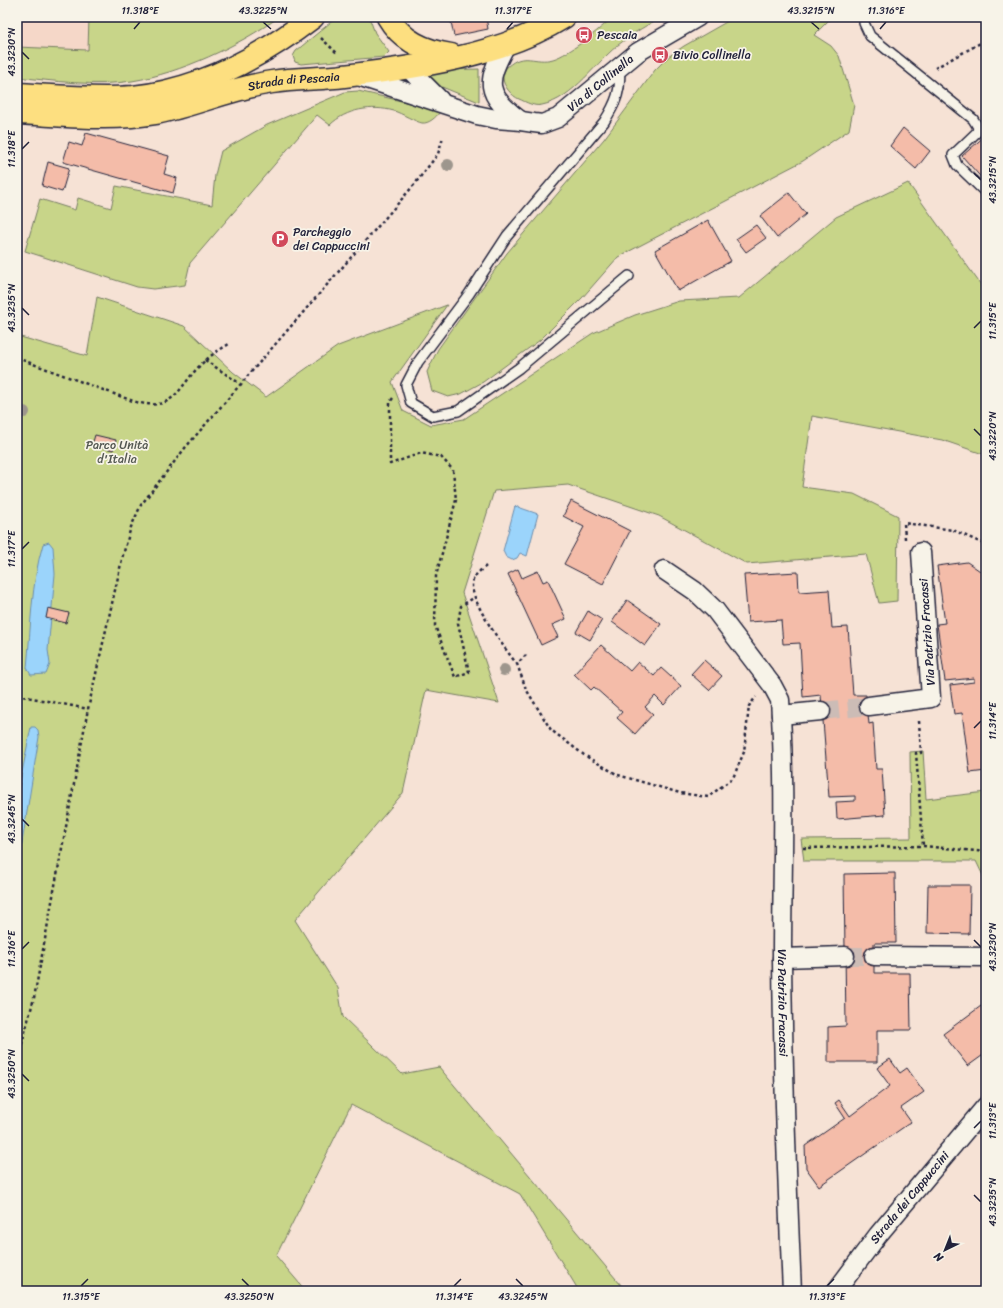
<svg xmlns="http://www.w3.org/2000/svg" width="1003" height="1308" viewBox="0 0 1003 1308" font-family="Sriracha,sans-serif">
  <rect width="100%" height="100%" fill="#f6e2d5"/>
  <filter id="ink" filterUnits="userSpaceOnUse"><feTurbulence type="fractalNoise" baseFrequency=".025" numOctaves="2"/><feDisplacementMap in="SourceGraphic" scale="8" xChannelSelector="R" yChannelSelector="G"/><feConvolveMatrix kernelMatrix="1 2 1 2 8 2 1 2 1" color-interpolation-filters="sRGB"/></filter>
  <g filter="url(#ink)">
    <!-- built -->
    <path fill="#f5d7c8" d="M17,17H89L88,50L17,47Z"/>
    <!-- green -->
    <path fill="#c8d589" stroke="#757c62" d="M89,17H279C238,46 181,73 132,81C96,87 53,81 17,77V47L88,50Z
      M337,17H369L375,33L389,52L384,57L301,64L295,62L293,56L296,51Z
      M613,17H661C648,25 634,32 622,42C597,60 574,99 542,105C534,107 526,102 519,99C512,96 503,86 503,78C502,75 505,70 507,67C524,51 535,64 553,59C570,54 600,29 613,17Z
      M735,17H832L814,35L831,46L839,56L854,105L849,130L803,161L618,257L582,298L540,340L483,382L461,394L448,397L432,391L427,372L438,349L507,253L604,139L655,70L668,57L684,46Z
      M479,69V102L432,83L430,77L435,70Z
      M358,91L436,109L440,112C436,117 429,124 422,123C416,122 401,113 394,111C372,105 346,109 330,125L317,115L190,263L185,285L153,289L137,287L25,251L40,199L75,210L78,198L111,208L116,186L212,205L215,175L221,151L267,125L345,92Z
      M908,183L986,292V455L942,440L812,416L802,487L854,494L898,516L897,601L879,603L866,554L747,564L659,516L568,485L494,491L462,593L499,703L426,690L403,793L295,920L338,988L343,1017L402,1074L439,1067L626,1291H579L520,1194L351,1105L276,1256L306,1291H17V336L87,356L97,297L184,326L233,372L266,397L338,346L447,305L392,382L403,411L431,425L464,419L593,333L635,315L679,301L739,298L836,217Z
      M923,751L926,799L986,792V882L976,861H804L801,839L911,838L910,752Z"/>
    <!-- water -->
    <path fill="#9bd4fb" stroke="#6b8dae" d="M515,506L538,514L527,556L520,553L517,558L512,560L506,557L503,551Z
      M49,542L53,547L55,574L48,650L50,664L46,674L31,675L27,668C31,626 31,584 43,544Z
      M31,727H35L38,730L39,737L17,874V798Z"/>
    <!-- building -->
    <path fill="#f4bca9" stroke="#22223b" d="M450,17H486L488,29L454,36Z
      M903,128L930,151L916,169L890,146Z
      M86,133L169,156L164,174L177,178L173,193L63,162L69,142L82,146Z
      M986,135V183L962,156Z
      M48,162L69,168L62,192L42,186Z
      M789,193L806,214L777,238L760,216Z
      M708,220L731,261L678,291L655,250Z
      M756,225L766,238L746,252L736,239Z
      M95,435L116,440L113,450L92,445Z
      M571,501L630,531L603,584L564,564L584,527L563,516Z
      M967,562L986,575V771L970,773L962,713L954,714L950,685L974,682V678L945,681L937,624L945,623L937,566Z
      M518,569L522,578L538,571L543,582L548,580L566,619L552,625L558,637L541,645L508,574Z
      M798,572L799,592L829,590L832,628L848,627L853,695H866L869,724L873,723L876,769H882L885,815L837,819L836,802L855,801V796L829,797L821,695L803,697L800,643L783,644L781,620L748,622L744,575Z
      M627,600L661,624L645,646L612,622Z
      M48,608L69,613L66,623L46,618Z
      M588,611L602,620L590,640L576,632Z
      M601,645L630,671L638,662L654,676L661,668L681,686L664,705L655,696L645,707L653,714L635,734L617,718L622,712L594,687L591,690L574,674Z
      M704,660L722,676L709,690L691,674Z
      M895,873L896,943H874V973H910L911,1030H877V1062H828V1027L846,1026L844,874Z
      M928,885H970L969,934L927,933Z
      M981,1006L986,1013V1053L968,1066L943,1034Z
      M890,1059L900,1073L907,1068L924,1092L901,1108L911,1122L819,1186L806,1168L805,1146L845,1118L835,1103L839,1100L850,1116L890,1086L877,1068Z"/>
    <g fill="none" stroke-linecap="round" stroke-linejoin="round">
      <!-- minor-tunnel -->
      <path stroke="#ccbcb6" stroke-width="18" stroke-dasharray="18 9" stroke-linecap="butt" d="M821,711L869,706
        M845,956H874"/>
      <defs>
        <path id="service" d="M864,17V23L870,36L973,119L978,127L977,132L953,155L957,165L986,193
          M619,67C622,89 616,103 604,122L507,236L469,294L418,362L406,385L411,403L433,416L458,411L519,368L629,276"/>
        <g id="minor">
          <path d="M506,45C486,82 484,94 521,121"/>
          <path d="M407,67L440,100"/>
          <path id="s1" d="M358,76L477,115L496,119L521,121L534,123L542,124L558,118L638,52L698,17"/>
          <path id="s2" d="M664,570L695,591L715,610L772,685L780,700C786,786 782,872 782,958C783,1069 787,1180 792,1291"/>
          <path d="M869,706L931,698L921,552"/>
          <path d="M781,715L821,711"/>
          <path d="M874,956L986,957"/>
          <path d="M782,958L845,956"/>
          <path id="s3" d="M836,1291L878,1235L986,1106"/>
        </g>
        <g id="primary">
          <path d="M388,17C402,41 424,51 451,55"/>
          <path d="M17,94C55,96 95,100 133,97C199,90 261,57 313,17"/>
          <path id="s4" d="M17,113C62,115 111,121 156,113C195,105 232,88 272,82C296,78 321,79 344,76C415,68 504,55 564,17"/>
        </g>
      </defs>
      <!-- service casing -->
      <use href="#service" stroke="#22223b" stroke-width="12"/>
      <!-- minor casing -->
      <use href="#minor" stroke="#22223b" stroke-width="21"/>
      <!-- primary casing -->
      <use href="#primary" stroke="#22223b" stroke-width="25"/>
      <!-- path -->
      <path stroke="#22223b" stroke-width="2.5" stroke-dasharray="3 3" stroke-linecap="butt" d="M321,38L338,54
        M935,68L986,40
        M17,358L133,401C178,415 178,383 206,360C212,354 221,349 229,344
        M205,360L242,385
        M393,398L390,402V464L421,453L441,457L453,470L456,500L436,576L435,626L455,677L469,672L458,623L461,606L475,597
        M905,539L904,523L953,530L986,545
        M486,566C479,572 472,576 472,586C473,605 504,648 517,664
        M526,655L517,664L526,689L551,730L584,755L618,775L680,793L708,797L733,778L744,752L749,706L756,697
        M17,695L88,709
        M919,721L921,753H916L923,846
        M803,848L923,846L986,852
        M17,1062L34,998L88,709L123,555L131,527L141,505L185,448L414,185L438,154L443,137"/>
      <!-- service -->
      <use href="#service" stroke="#f7f3e8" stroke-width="9"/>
      <!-- minor -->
      <use href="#minor" stroke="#f7f3e8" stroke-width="18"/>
      <!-- primary -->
      <use href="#primary" stroke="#fddf80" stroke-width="22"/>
    </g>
    <!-- trees -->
    <g fill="#9d968d">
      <circle cx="448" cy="165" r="6"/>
      <circle cx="24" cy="412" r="6"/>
      <circle cx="504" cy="670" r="6"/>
    </g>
  </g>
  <!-- ticks -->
  <path fill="none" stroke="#22223b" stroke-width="1.5" d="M263,22L271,29M811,22L819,29M134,29L140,22M507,29L513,22M880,29L886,22M22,52L29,59M22,149L29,142M974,173L981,180M22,308L29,315M974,328L981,321M974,429L981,436M22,549L29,542M974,728L981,721M22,819L29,826M974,940L981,947M22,949L29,942M22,1074L29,1081M974,1128L981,1121M974,1195L981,1202M242,1279L249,1286M516,1279L523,1286M81,1286L88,1279M454,1286L461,1279M827,1286L834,1279"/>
  <!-- icons -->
  <defs>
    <symbol id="bus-disc" viewBox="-11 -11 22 22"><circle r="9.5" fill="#d1495b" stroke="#f7f3e8"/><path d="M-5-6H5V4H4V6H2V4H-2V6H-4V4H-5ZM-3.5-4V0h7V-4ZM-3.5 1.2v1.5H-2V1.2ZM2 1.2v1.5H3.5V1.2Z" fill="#fff"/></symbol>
    <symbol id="parking-disc" viewBox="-11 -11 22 22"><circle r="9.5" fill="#d1495b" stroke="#f7f3e8"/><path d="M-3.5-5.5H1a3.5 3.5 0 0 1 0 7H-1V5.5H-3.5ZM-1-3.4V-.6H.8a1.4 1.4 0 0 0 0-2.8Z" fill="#fff"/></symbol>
  </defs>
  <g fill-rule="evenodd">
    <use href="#bus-disc" x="574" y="25" width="20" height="20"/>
    <use href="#bus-disc" x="650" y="45" width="20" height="20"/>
    <use href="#parking-disc" x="270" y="229" width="20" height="20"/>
  </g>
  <g text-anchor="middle" stroke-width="3.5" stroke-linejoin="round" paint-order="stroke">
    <!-- poi labels -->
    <g font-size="12" fill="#22223b" stroke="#f7f3e8" text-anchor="start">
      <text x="597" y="39">Pescaia</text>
      <text x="673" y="59">Bivio Collinella</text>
      <text x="293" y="236">Parcheggio<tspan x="293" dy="14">dei Cappuccini</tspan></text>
    </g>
    <!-- street labels -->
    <g font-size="12" fill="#22223b" stroke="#f7f3e8">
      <text dy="4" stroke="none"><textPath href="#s4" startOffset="281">Strada di Pescaia</textPath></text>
      <text dy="4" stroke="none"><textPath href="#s1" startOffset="263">Via di Collinella</textPath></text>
      <text transform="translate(927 632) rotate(-94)" y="4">Via Patrizio Fracassi</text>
      <text dy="4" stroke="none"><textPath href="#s2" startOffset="479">Via Patrizio Fracassi</textPath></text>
      <text dy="4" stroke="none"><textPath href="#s3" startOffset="119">Strada dei Cappuccini</textPath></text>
    </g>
    <!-- park labels -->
    <g font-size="12" fill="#545852" stroke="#f7f3e8">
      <text x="117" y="449">Parco Unità<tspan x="117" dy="14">d'Italia</tspan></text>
    </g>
  </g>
  <!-- margin -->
  <rect width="1003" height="1308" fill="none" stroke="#f7f3e8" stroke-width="44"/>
  <!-- north arrow -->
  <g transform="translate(945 1250) rotate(223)" stroke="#f7f3e8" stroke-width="3" paint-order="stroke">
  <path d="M0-3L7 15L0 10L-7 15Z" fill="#22223b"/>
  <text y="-6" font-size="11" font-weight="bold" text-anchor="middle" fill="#22223b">N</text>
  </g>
  <rect x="22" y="22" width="959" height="1264" fill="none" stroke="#22223b" stroke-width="1.5"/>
  <g font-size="10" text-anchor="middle" fill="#22223b">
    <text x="140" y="14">11.318°E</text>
    <text x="263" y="14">43.3225°N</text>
    <text x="513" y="14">11.317°E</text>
    <text x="811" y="14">43.3215°N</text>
    <text x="886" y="14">11.316°E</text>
    <text transform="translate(11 52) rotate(-90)" y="4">43.3230°N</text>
    <text transform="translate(11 149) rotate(-90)" y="4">11.318°E</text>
    <text transform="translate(992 180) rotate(-90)" y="4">43.3215°N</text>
    <text transform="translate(11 308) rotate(-90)" y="4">43.3235°N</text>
    <text transform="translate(992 321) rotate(-90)" y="4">11.315°E</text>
    <text transform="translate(992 436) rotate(-90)" y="4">43.3220°N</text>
    <text transform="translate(11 549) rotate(-90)" y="4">11.317°E</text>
    <text transform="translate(992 721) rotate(-90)" y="4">11.314°E</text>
    <text transform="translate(11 819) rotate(-90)" y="4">43.3245°N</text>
    <text transform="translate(992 947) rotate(-90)" y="4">43.3230°N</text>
    <text transform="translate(11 949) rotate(-90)" y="4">11.316°E</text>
    <text transform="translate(11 1074) rotate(-90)" y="4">43.3250°N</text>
    <text transform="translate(992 1121) rotate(-90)" y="4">11.313°E</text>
    <text transform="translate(992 1202) rotate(-90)" y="4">43.3235°N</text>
    <text x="81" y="1300">11.315°E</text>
    <text x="249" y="1300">43.3250°N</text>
    <text x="454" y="1300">11.314°E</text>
    <text x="523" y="1300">43.3245°N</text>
    <text x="827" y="1300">11.313°E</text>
  </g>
</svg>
